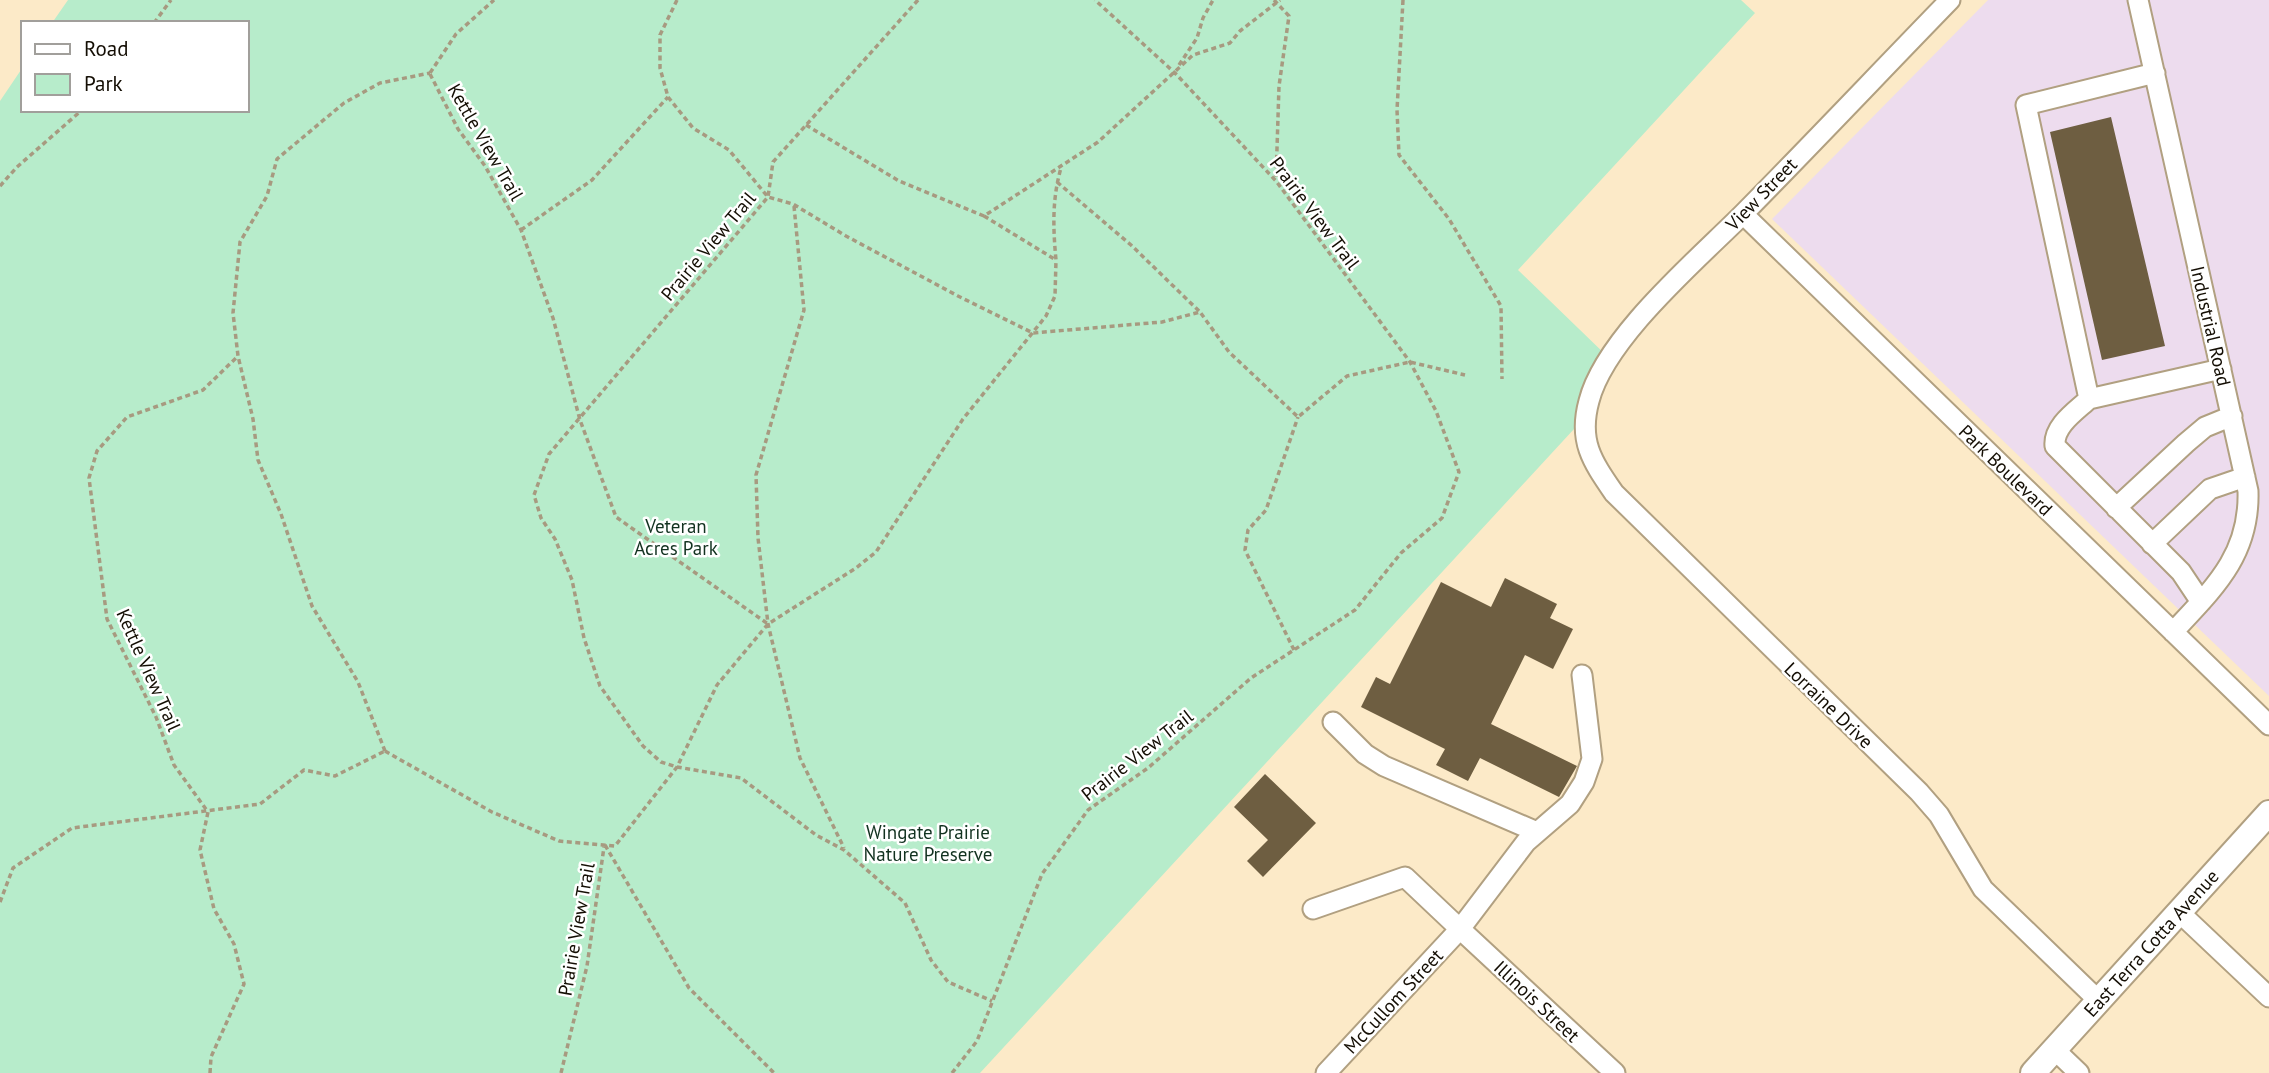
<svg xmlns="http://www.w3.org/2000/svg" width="2269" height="1073" viewBox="0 0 2269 1073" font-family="'PT Sans',sans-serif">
  <rect width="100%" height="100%" fill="#fceac8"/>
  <!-- industrial -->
  <path fill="#eddcee" d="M1988,0H2269V696L1772,219Z"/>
  <!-- green -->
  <path fill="#b7eccb" d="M68,0H1741L1755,13L1518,270L1609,358L1586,416L980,1073H0V101L23,67V110H247V23H52Z"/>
  <!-- building -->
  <path fill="#6e5e41" d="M2111,117L2165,346L2102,360L2050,132Z
    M1505,578L1557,604L1550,618L1573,629L1553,669L1525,655L1491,724L1577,766L1559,797L1480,758L1468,781L1436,765L1445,749L1361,707L1376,677L1390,684L1441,582L1491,607Z
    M1265,774L1316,823L1263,877L1247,861L1268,840L1234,807Z"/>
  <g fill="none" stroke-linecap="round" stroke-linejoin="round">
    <defs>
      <path id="minor" d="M1950,0C1881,71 1813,143 1743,214C1697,260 1605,338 1589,401C1578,441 1592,461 1614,493L1919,792L1939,815L1983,889L2099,1001
        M2138,0L2248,491C2250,555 2214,588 2173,632
        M2155,73L2026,105L2089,399L2221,369
        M1743,214L2269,725
        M2089,399C2076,411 2053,426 2055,446L2181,572L2201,602
        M2116,508L2186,443L2205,427L2232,416
        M2152,544L2210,489L2245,477
        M1333,722L1365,754L1384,766L1537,832
        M1313,909L1405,877L1460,929L1526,842L1570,804L1584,782L1592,759L1582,675
        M2179,912L2269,997
        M2055,1050L2079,1073
        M1326,1073L1460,929L1615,1073"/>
      <path id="major" d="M2033,1073L2269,813"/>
    </defs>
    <!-- minor casing -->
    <use href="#minor" stroke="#b1a081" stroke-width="23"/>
    <!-- major casing -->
    <use href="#major" stroke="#b1a081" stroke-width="28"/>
    <!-- path -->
    <path stroke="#a79a80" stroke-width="3.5" stroke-dasharray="5 3.5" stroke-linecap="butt" d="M677,0L660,35V68L668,97L693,128L729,150L768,197L793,204L846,236L958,296L1033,333L1162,322L1200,312L1229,352L1298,417L1347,376L1410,362L1465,375
      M918,0L773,162L768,197L549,454L534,495L541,518L555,539L572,580L584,638L600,686L643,746L661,762L677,767L741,778L816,835L844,850L905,903L931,960L948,982L992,1001
      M1274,0L1289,16L1279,86L1276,180
      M1403,0L1397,110L1399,155L1449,219L1501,306L1502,379
      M154,23L171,0
      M1179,65L1197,38L1203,18L1213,0
      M430,73L456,34L494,0
      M430,74L458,129L485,166L521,230L553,318L580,420L616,517L768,624
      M806,125L899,181L984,216L1098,142L1193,55L1230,43L1240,31L1280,0
      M1057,182L1131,245L1200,312
      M0,186L17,167L82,110
      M794,206L804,310L756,475L758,538L768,624L800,758L844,848
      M984,216L1056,260C1053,228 1052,199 1061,168
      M521,230L592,180L668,97
      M1294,650L1245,550L1248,530L1266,510L1298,417
      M385,751L492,812L559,841L615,846L677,767L717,685L768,624L856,568L876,552L963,419L1046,316L1055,296L1056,260
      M385,751L358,682L312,606L281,514L258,460L253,419L238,356L233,313L240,242L267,196L277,159L344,103L380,83L430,73
      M605,845L689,988L774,1073
      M0,902L13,868L72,828L260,804L304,770L335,776L385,751
      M210,1073L211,1057L244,984L234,944L214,909L200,850L208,812L174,765L156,717L107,619L89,478L97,451L127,417L203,390L238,356
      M561,1073L587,966L604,847
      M952,1073L977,1041L1042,874L1088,810L1148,768L1251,678L1355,610L1401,553L1442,518L1459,472L1436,411L1410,362L1276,181L1175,73L1095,0"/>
    <!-- minor -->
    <use href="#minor" stroke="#fff" stroke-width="19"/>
    <!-- major -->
    <use href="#major" stroke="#fff" stroke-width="24"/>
  </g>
  <g text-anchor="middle" stroke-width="5" stroke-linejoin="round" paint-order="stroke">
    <!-- street labels -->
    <g font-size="19" fill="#140e04" stroke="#fff">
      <text transform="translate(486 142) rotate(60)" y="7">Kettle View Trail</text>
      <text transform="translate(1761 194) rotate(-46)" y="7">View Street</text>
      <text transform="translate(1315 213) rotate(53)" y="7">Prairie View Trail</text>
      <text transform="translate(708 246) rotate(-50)" y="7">Prairie View Trail</text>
      <text transform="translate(2211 326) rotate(77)" y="7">Industrial Road</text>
      <text transform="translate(2006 470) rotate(44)" y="7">Park Boulevard</text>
      <text transform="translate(149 670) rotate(66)" y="7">Kettle View Trail</text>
      <text transform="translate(1829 705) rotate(44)" y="7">Lorraine Drive</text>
      <text transform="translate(1137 755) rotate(-38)" y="7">Prairie View Trail</text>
      <text transform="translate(576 929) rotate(-80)" y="7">Prairie View Trail</text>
      <text transform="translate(2151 943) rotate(-48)" y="7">East Terra Cotta Avenue</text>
      <text transform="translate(1393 1001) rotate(-47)" y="7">McCullom Street</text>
      <text transform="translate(1537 1001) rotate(43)" y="7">Illinois Street</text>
    </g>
    <!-- park labels -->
    <g font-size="19" fill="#123220" stroke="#fff">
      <text x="676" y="533">Veteran<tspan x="676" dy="22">Acres Park</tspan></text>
      <text x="928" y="839">Wingate Prairie<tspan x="928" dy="22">Nature Preserve</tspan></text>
    </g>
  </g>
  <!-- legend -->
  <rect x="21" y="21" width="228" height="91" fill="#ffffff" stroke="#a19f9b" stroke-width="2"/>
  <rect x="35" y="44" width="35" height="10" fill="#ffffff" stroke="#a19f9b" stroke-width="2"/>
  <text x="84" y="56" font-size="21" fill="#140e04">Road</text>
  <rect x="35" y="74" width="35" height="21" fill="#b7eccb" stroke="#a19f9b" stroke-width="2"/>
  <text x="84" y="91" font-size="21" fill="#140e04">Park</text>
</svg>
